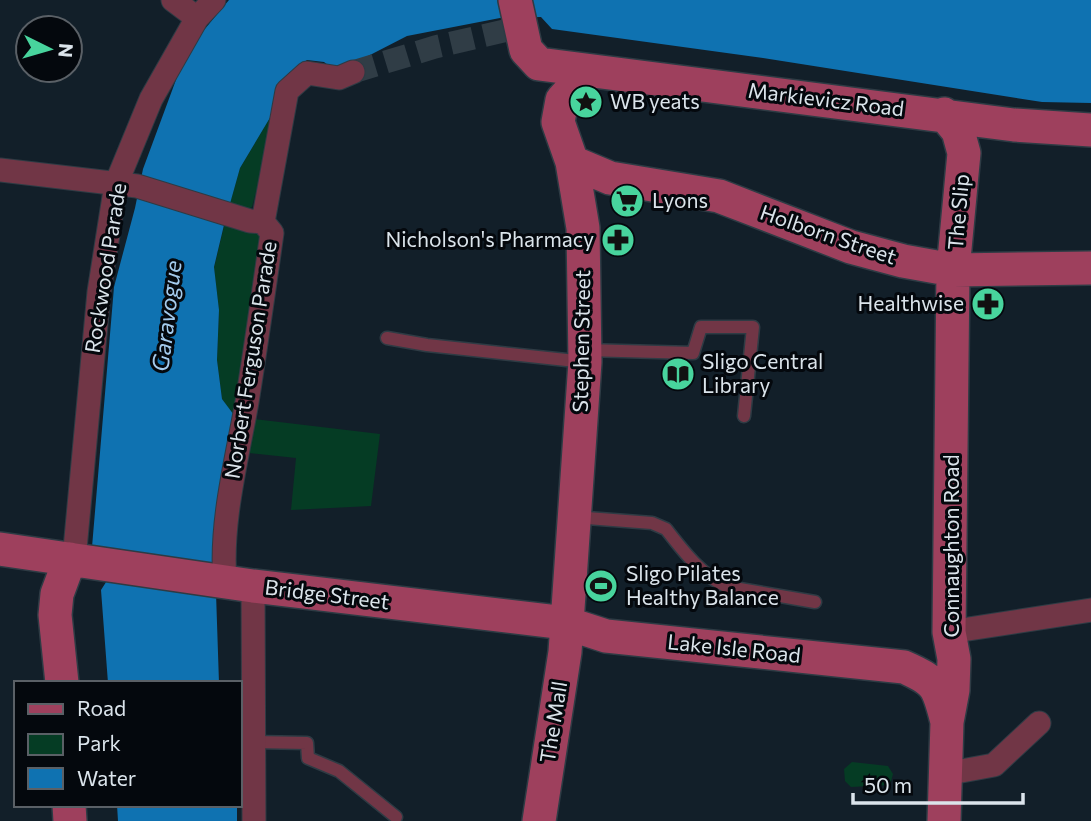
<svg xmlns="http://www.w3.org/2000/svg" width="1091" height="821" viewBox="0 0 1091 821" font-family="Commissioner,sans-serif">
  <rect width="100%" height="100%" fill="#121f29"/>
  <!-- green -->
  <path fill="#053c24" d="M271,116L270,137L252,207L243,212L228,210L240,168Z
    M225,222L262,233L234,415L222,399L217,360L219,310L214,268Z
    M254,419L380,434L371,506L291,510L296,458L249,453Z
    M852,762L888,766L893,774L890,785L851,787L845,781L844,769Z"/>
  <!-- water -->
  <path fill="#0f72b1" d="M229,0H1091V103L1042,102L763,58L552,29L541,17L500,18L407,36L337,72L324,62L307,60L289,73L277,91L271,116L240,168L224,225L214,267L219,310L217,360L222,399L234,415L216,593L219,683H108L101,590L108,579L92,547L114,287L135,208L143,169L180,69L204,30Z
    M117,805H237V821H118Z"/>
  <g fill="none" stroke-linecap="round" stroke-linejoin="round">
    <!-- street-tunnel -->
    <path stroke="#303d46" stroke-width="23" stroke-dasharray="23 11" stroke-linecap="butt" d="M353,72L435,47L508,30"/>
    <defs>
      <path id="lane" d="M387,338L427,345L585,362
        M586,350L693,353L701,327H753L744,416
        M574,517L652,523L666,529C683,551 702,576 728,587L815,602
        M254,742L307,743L308,758L339,771L396,817"/>
      <path id="street" d="M173,0L197,18
        M0,170L137,186L250,221L263,222
        M70,559L75,549L99,292L116,184L151,99L197,18L214,0
        M225,581C220,523 237,459 247,402C256,346 264,289 272,233L263,222L287,91L307,73L339,78L353,72
        M253,586L254,821
        M949,632L1091,610
        M945,774L994,765L1039,723"/>
      <path id="secondary" d="M515,0L526,50L539,64L1014,125L1091,130
        M944,114L958,131L964,153L953,270L949,632L954,659L953,690L947,722L944,821
        M572,162L610,178L719,196L851,247L903,261L953,270L1091,268
        M0,549L253,586L566,623L606,636L904,667C938,682 938,687 947,722
        M62,683L55,615L57,594L70,559
        M69,805L70,821
        M539,821L565,652L585,362L583,228L572,162L558,122L562,100L588,71"/>
    </defs>
    <!-- lane casing -->
    <use href="#lane" stroke="#2e3b44" stroke-width="15"/>
    <!-- street casing -->
    <use href="#street" stroke="#2e3b44" stroke-width="25"/>
    <!-- secondary casing -->
    <use href="#secondary" stroke="#2e3b44" stroke-width="36"/>
    <!-- lane -->
    <use href="#lane" stroke="#713646" stroke-width="12"/>
    <!-- street -->
    <use href="#street" stroke="#713646" stroke-width="23"/>
    <!-- secondary -->
    <use href="#secondary" stroke="#9e405d" stroke-width="33"/>
  </g>
  <!-- icons -->
  <defs>
    <symbol id="sight-disc" viewBox="-11 -11 22 22"><circle r="9.5" fill="#48d49d" stroke="#04080d"/><path d="M0-6L1.8-2.2L6-1.7L2.9 1.2L3.7 5.4L0 3.3L-3.7 5.4L-2.9 1.2L-6-1.7L-1.8-2.2Z" fill="#111"/></symbol>
    <symbol id="supermarket-disc" viewBox="-11 -11 22 22"><circle r="9.5" fill="#48d49d" stroke="#04080d"/><path d="M-6-5.5h2.5l.6 2H6L4.5 2H-2.5L-4.4-4H-6ZM-1.5 3.2a1.3 1.3 0 1 0 .1 0ZM3 3.2a1.3 1.3 0 1 0 .1 0Z" fill="#111"/></symbol>
    <symbol id="pharmacy-disc" viewBox="-11 -11 22 22"><circle r="9.5" fill="#48d49d" stroke="#04080d"/><path d="M-2-6h4v4h4v4h-4v4h-4v-4h-4v-4h4Z" fill="#111"/></symbol>
    <symbol id="library-disc" viewBox="-11 -11 22 22"><circle r="9.5" fill="#48d49d" stroke="#04080d"/><path d="M-6-4Q-3-5.5-.7-3.5V5Q-3 3-6 4ZM6-4Q3-5.5 .7-3.5V5Q3 3 6 4Z" fill="#111"/></symbol>
    <symbol id="stadium-disc" viewBox="-11 -11 22 22"><circle r="9.5" fill="#48d49d" stroke="#04080d"/><path d="M0-5a6.5 5 0 1 0 0 10a6.5 5 0 1 0 0-10ZM-3.5-1.8h7v3.6h-7Z" fill="#111"/></symbol>
  </defs>
  <g fill-rule="evenodd">
    <use href="#sight-disc" x="567" y="83" width="38" height="38"/>
    <use href="#supermarket-disc" x="608" y="182" width="38" height="38"/>
    <use href="#pharmacy-disc" x="599" y="221" width="38" height="38"/>
    <use href="#pharmacy-disc" x="969" y="285" width="38" height="38"/>
    <use href="#library-disc" x="659" y="355" width="38" height="38"/>
    <use href="#stadium-disc" x="582" y="567" width="38" height="38"/>
  </g>
  <g text-anchor="middle" stroke-width="6" stroke-linejoin="round" paint-order="stroke">
    <!-- street labels -->
    <g font-size="21" fill="#dbe4eb" stroke="#04080d">
      <text transform="translate(826 100) rotate(7)" y="7">Markievicz Road</text>
      <text transform="translate(959 212) rotate(-85)" y="7">The Slip</text>
      <text transform="translate(828 235) rotate(19)" y="7">Holborn Street</text>
      <text transform="translate(106 268) rotate(-81)" y="7">Rockwood Parade</text>
      <text transform="translate(582 341) rotate(-89)" y="7">Stephen Street</text>
      <text transform="translate(251 360) rotate(-81)" y="7">Norbert Ferguson Parade</text>
      <text transform="translate(952 546) rotate(-90)" y="7">Connaughton Road</text>
      <text transform="translate(327 595) rotate(7)" y="7">Bridge Street</text>
      <text transform="translate(734 649) rotate(6)" y="7">Lake Isle Road</text>
      <text transform="translate(554 722) rotate(-81)" y="7">The Mall</text>
    </g>
    <!-- poi labels -->
    <g font-size="21" fill="#dbe4eb" stroke="#04080d" text-anchor="start">
      <text x="610" y="109">WB yeats</text>
      <text x="652" y="208">Lyons</text>
      <text x="594" y="247" text-anchor="end">Nicholson's Pharmacy</text>
      <text x="964" y="311" text-anchor="end">Healthwise</text>
      <text x="702" y="369">Sligo Central<tspan x="702" dy="24">Library</tspan></text>
      <text x="626" y="581">Sligo Pilates<tspan x="626" dy="24">Healthy Balance</tspan></text>
    </g>
    <!-- water labels -->
    <g font-size="23" font-style="italic" fill="#a4cbed" stroke="#04080d">
      <text transform="translate(167 316) rotate(-83)" y="8">Garavogue</text>
    </g>
  </g>
  <!-- legend -->
  <rect x="14" y="681" width="228" height="126" fill="#04080d" stroke="#5a6066" stroke-width="2"/>
  <rect x="28" y="704" width="35" height="10" fill="#9e405d" stroke="#5a6066" stroke-width="2"/>
  <text x="77" y="716" font-size="21" fill="#dbe4eb">Road</text>
  <rect x="28" y="734" width="35" height="21" fill="#053c24" stroke="#5a6066" stroke-width="2"/>
  <text x="77" y="751" font-size="21" fill="#dbe4eb">Park</text>
  <rect x="28" y="768" width="35" height="21" fill="#0f72b1" stroke="#5a6066" stroke-width="2"/>
  <text x="77" y="786" font-size="21" fill="#dbe4eb">Water</text>
  <!-- north arrow -->
  <g transform="translate(49 49) rotate(95)"><circle r="33" fill="#04080d" stroke="#5a6066" stroke-width="2"/>
  <path d="M0-5L12 26L0 18L-12 26Z" fill="#48d49d"/>
  <text y="-10" font-size="19" font-weight="bold" text-anchor="middle" fill="#dbe4eb">N</text>
  </g>
  <!-- scale -->
  <path d="M853 793v10h170v-10" fill="none" stroke="#dbe4eb" stroke-width="3.5"/>
  <text x="864" y="793" font-size="21" fill="#dbe4eb" stroke="#04080d" stroke-width="5" paint-order="stroke">50 m</text>
</svg>
